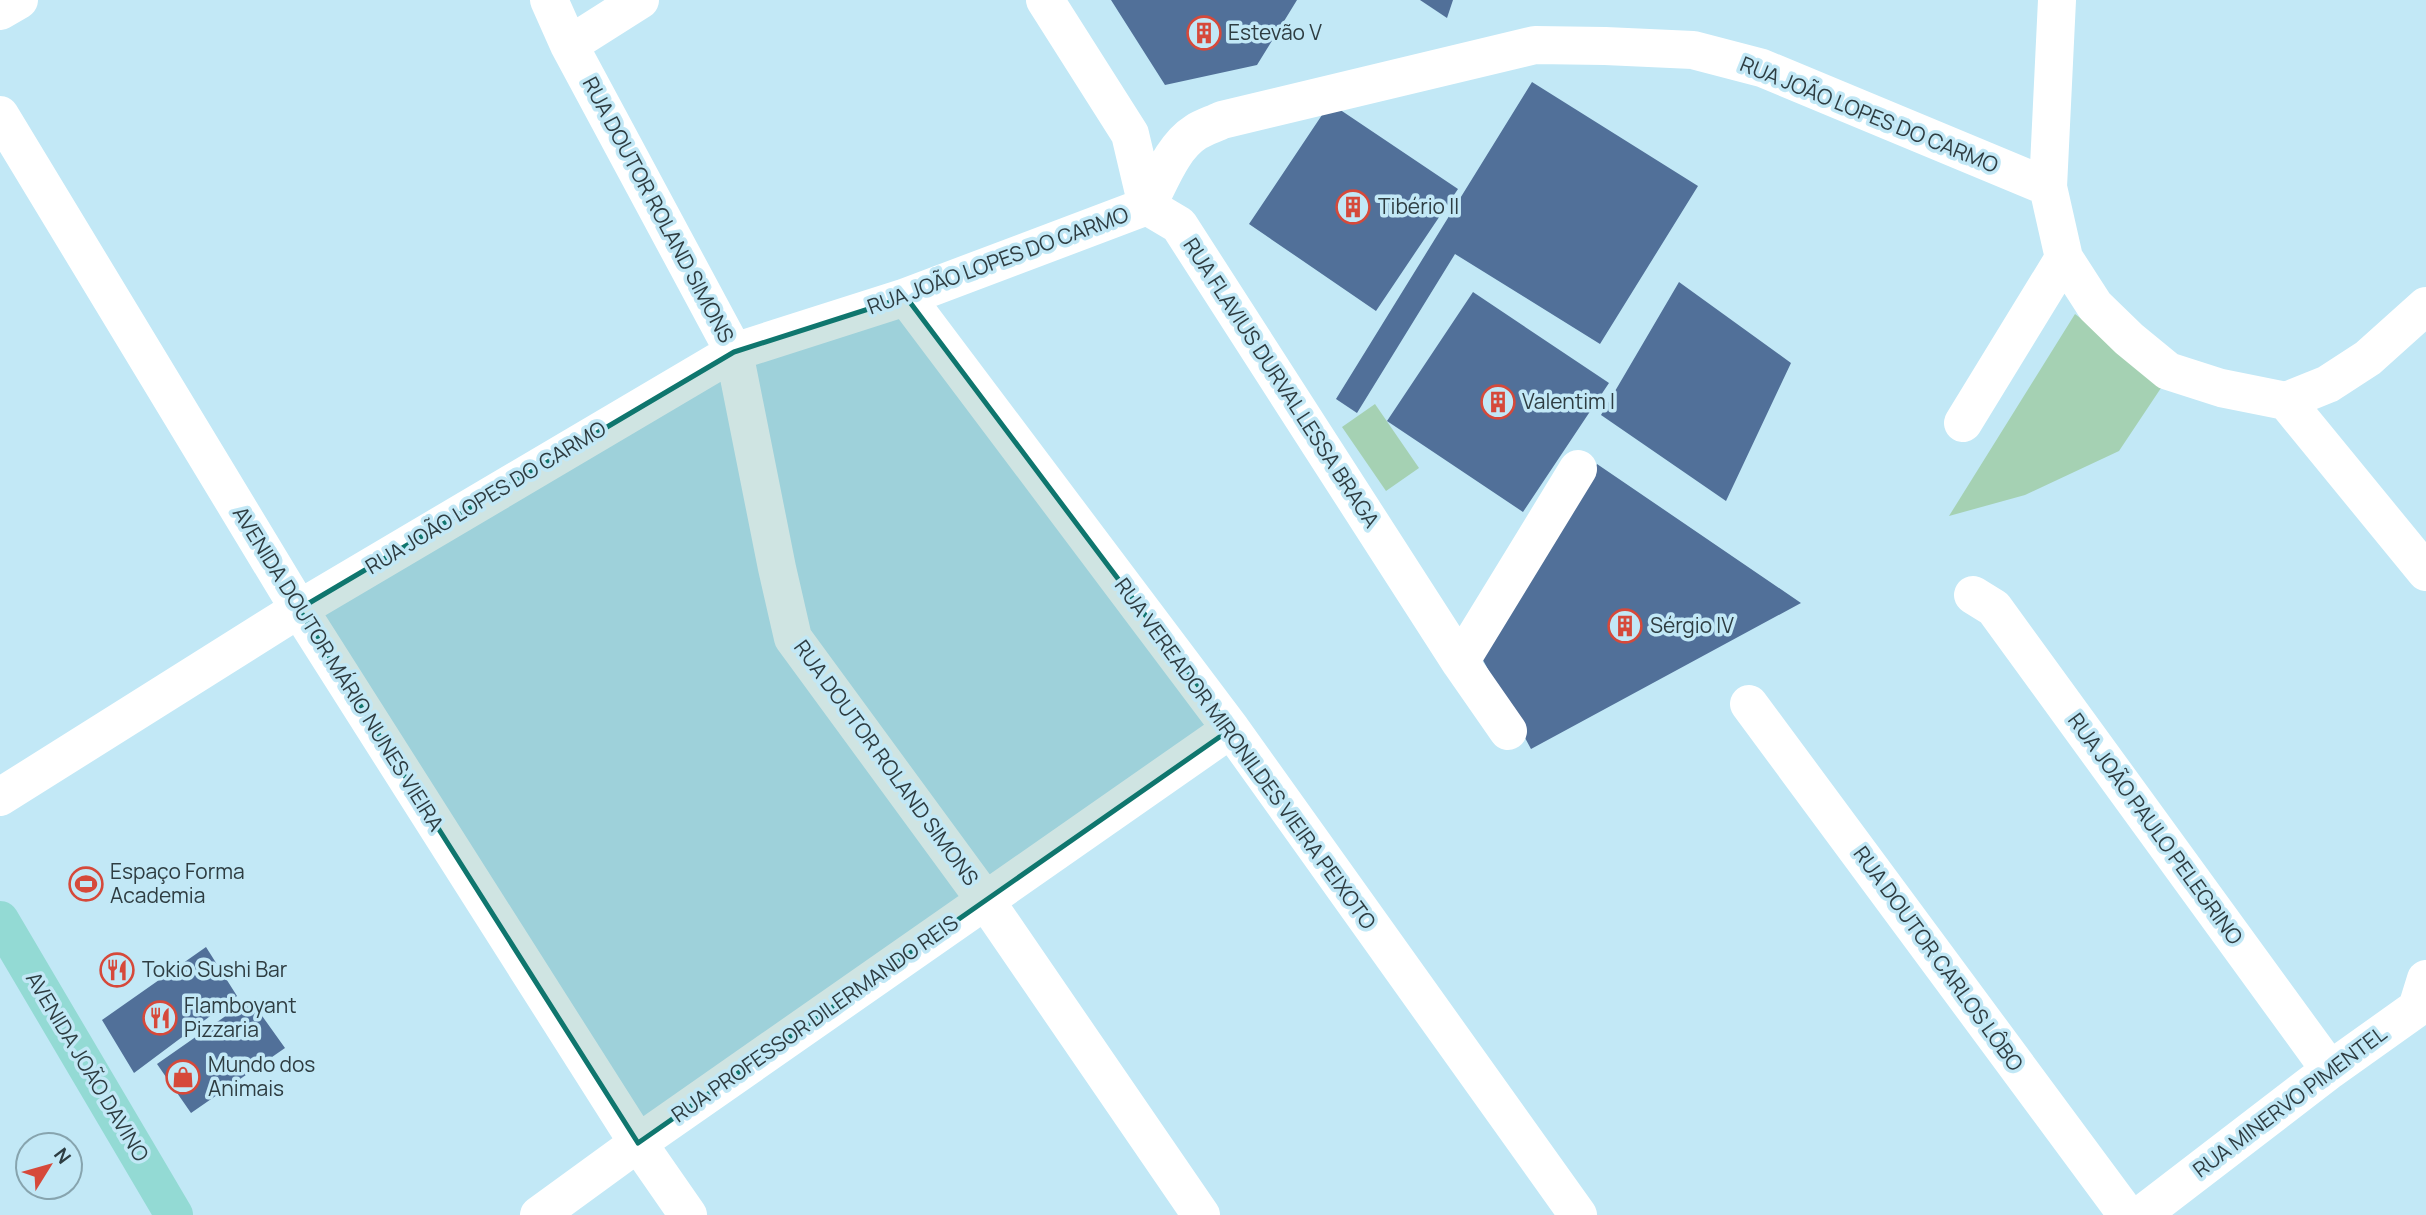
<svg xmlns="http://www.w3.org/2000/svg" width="2426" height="1215" viewBox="0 0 2426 1215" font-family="Manrope,sans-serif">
  <rect width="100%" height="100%" fill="#c2e8f6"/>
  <!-- green -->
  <path fill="#a5d1b3" d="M2075,314L2165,382L2119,451L2025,495L1949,516Z
    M1375,404L1419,468L1386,491L1342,427Z"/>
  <!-- building -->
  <path fill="#517099" d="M1111,0H1297L1257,65L1165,85Z
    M1420,0H1453L1447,18Z
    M1532,82L1698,186L1600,344L1455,254L1357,413L1336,399Z
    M1330,103L1458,189L1376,311L1249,224Z
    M1679,282L1791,363L1726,501L1601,415Z
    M1473,292L1609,383L1523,512L1387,421Z
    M1597,464L1801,603L1531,749L1477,649Z
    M206,947L237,996L134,1073L102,1020Z
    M250,999L285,1048L191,1113L157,1064Z"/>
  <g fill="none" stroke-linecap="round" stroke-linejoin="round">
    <!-- minor -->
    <path stroke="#fff" stroke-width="38" d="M549,0L569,45L734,352L777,568L793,638L985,900L1201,1215
      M1045,0L1130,134L1147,206L1179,225L1460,662L1508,731
      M2057,0L2048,187L2064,258L2095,306L2129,339L2168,371L2221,388L2286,401L2328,384L2368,358L2426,306
      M0,11L19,0
      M569,45L640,0
      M0,115L299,609L638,1143L688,1215
      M906,297L1231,729L1578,1215
      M2286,401L2426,572
      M1963,423L2064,258
      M1973,595L1994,608L2330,1070
      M1460,662L1578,469
      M1749,704L2127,1215
      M0,797L299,609L734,352L906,297L1147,206C1160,182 1172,147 1196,132C1204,127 1214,124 1222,120L1535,45L1605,46L1693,50L1762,68L2048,187
      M539,1215L638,1143L1231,729
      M2141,1215L2330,1070L2417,1008L2426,979"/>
    <!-- primary -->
    <path stroke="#93dad4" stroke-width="38" d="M0,920L174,1215"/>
  </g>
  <!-- marked area -->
  <path fill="#0f766e" fill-opacity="0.2" stroke="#0f766e" stroke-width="5" stroke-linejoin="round" d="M906,297L1231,729L638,1143L299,609L734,352Z"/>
  <!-- icons -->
  <defs>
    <symbol id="building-ring" viewBox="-11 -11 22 22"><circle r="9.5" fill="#c2e8f6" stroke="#d6493a" stroke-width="1.5"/><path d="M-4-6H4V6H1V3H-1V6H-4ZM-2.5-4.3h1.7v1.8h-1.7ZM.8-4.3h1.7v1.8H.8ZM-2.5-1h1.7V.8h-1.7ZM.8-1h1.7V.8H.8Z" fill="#d6493a"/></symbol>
    <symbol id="stadium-ring" viewBox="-11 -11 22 22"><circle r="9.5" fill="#c2e8f6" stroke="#d6493a" stroke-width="1.5"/><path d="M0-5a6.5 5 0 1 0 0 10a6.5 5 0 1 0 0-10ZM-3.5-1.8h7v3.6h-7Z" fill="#d6493a"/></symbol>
    <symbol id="restaurant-ring" viewBox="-11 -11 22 22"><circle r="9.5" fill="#c2e8f6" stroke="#d6493a" stroke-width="1.5"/><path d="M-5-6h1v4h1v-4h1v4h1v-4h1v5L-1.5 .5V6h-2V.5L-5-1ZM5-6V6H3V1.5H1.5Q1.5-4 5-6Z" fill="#d6493a"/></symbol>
    <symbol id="shop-ring" viewBox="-11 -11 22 22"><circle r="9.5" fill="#c2e8f6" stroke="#d6493a" stroke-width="1.5"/><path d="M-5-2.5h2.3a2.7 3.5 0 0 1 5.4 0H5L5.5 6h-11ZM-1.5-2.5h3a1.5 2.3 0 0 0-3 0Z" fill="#d6493a"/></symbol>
  </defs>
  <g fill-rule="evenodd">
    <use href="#building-ring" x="1185" y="14" width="38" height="38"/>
    <use href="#building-ring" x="1334" y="188" width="38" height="38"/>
    <use href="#building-ring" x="1479" y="383" width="38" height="38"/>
    <use href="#building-ring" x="1606" y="607" width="38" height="38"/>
    <use href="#stadium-ring" x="67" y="865" width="38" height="38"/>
    <use href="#restaurant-ring" x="98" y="951" width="38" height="38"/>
    <use href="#restaurant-ring" x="141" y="999" width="38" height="38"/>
    <use href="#shop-ring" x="164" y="1058" width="38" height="38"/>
  </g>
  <g text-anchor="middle" stroke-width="7" stroke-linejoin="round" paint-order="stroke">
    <!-- poi labels -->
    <g font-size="21" fill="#2e3d42" stroke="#c2e8f6" text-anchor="start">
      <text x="1228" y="40">Estevão V</text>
      <text x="1378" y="214">Tibério II</text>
      <text x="1522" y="409">Valentim I</text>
      <text x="1650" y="633">Sérgio IV</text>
      <text x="110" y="879">Espaço Forma<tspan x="110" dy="24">Academia</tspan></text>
      <text x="142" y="977">Tokio Sushi Bar</text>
      <text x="184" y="1013">Flamboyant<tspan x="184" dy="24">Pizzaria</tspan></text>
      <text x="208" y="1072">Mundo dos<tspan x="208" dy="24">Animais</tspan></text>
    </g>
    <!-- street labels -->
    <g font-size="21" fill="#2e3d42" stroke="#c2e8f6">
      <text transform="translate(1869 115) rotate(22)" y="7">RUA JOÃO LOPES DO CARMO</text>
      <text transform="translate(658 210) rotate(62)" y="7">RUA DOUTOR ROLAND SIMONS</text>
      <text transform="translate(998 261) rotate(-20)" y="7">RUA JOÃO LOPES DO CARMO</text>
      <text transform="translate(1281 383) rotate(57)" y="7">RUA FLAVIUS DURVAL LESSA BRAGA</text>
      <text transform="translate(486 498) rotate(-31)" y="7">RUA JOÃO LOPES DO CARMO</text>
      <text transform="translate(338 669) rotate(58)" y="7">AVENIDA DOUTOR MÁRIO NUNES VIEIRA</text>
      <text transform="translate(1245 754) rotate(54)" y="7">RUA VEREADOR MIRONILDES VIEIRA PEIXOTO</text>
      <text transform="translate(886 763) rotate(54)" y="7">RUA DOUTOR ROLAND SIMONS</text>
      <text transform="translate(2155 829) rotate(54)" y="7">RUA JOÃO PAULO PELEGRINO</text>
      <text transform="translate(1938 959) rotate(54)" y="7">RUA DOUTOR CARLOS LÔBO</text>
      <text transform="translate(815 1019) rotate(-35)" y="7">RUA PROFESSOR DILERMANDO REIS</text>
      <text transform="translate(87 1067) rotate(59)" y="7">AVENIDA JOÃO DAVINO</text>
      <text transform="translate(2290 1102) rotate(-37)" y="7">RUA MINERVO PIMENTEL</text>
    </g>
  </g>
  <!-- north arrow -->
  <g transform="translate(49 1166) rotate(53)"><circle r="33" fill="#c2e8f6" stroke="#87a4ae" stroke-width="2"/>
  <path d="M0-5L12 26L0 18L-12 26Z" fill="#d6493a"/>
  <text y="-10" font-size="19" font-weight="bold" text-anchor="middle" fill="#2e3d42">N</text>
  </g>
</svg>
